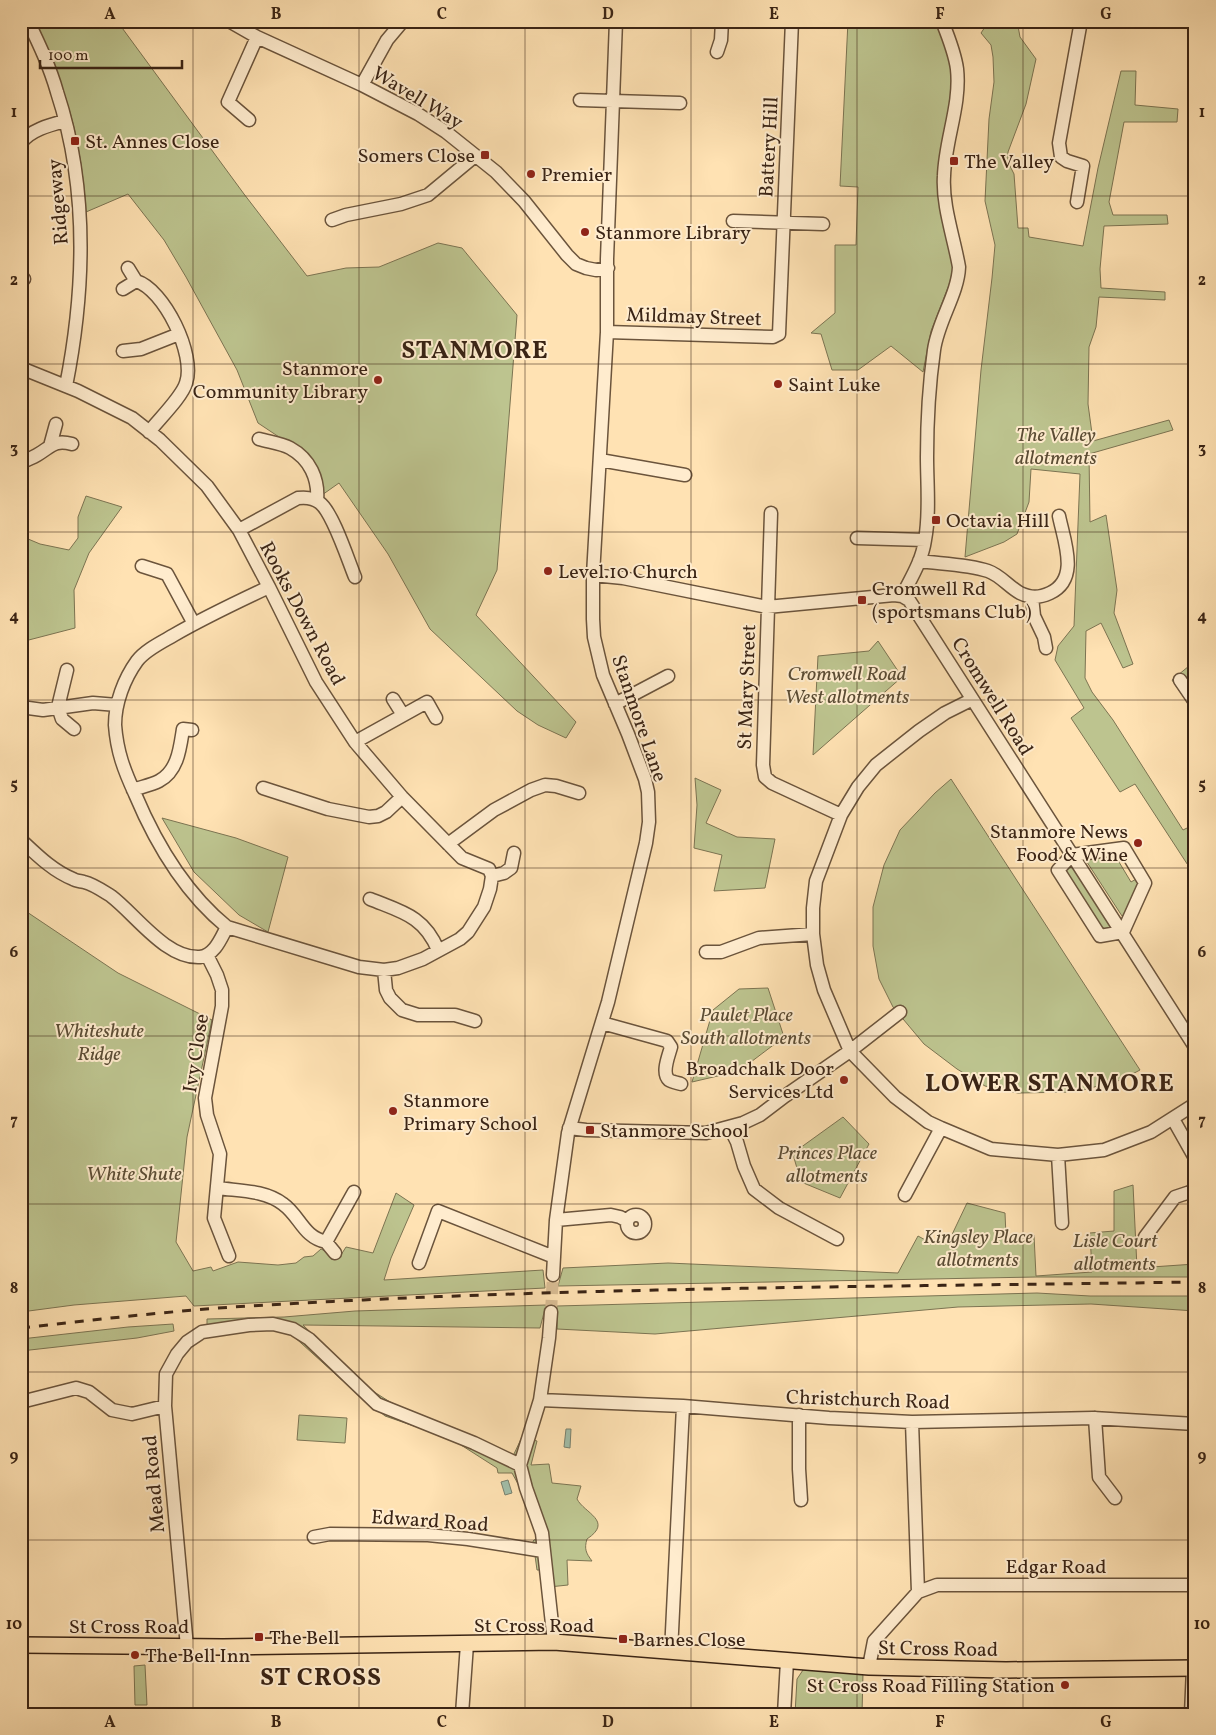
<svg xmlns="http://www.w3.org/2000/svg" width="1216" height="1735" viewBox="0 0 1216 1735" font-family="Vollkorn,serif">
  <rect width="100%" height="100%" fill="#ffe2b3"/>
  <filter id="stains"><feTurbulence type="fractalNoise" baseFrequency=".004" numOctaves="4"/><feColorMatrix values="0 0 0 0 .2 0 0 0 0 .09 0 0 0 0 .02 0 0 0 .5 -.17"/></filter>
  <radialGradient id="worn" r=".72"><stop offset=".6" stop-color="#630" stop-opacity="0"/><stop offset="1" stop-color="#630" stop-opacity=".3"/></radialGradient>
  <!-- green -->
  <path fill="#bdc48f" stroke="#7c7452" d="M35,21H117L244,194L307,276L346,268L379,267L438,243L462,248L517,315L497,570L476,615L576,722L566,738L538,725L517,711L430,629L388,554L339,483L322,495L285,441L258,423L237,370L186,277L164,240L128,194L86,212C83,167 76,124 60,82C53,62 43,42 35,21Z
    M848,21H937L953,72L948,129L953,269L949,285L931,331L923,372L891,346L858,370H832L821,334L811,333L835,313V245H856L858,187L840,186Z
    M989,21H1004L1018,26L1020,37L1036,59L1026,104L1008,152V162L1014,174L1018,228H1028L1029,237L1083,246L1098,168L1121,71H1136L1135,105L1178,109L1177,122H1124L1109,202L1113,215H1167L1168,224L1104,226L1100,269L1101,288L1165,292V300L1099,297L1096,327L1089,347L1088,404L1093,441L1169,420L1173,430L1089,454L1090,522L1106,515L1117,590L1114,613L1133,664L1123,668L1101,623L1086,631L1085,678L1092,692L1113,720L1183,830L1195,824V876L1135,784L1120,792L1071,718L1084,708L1055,660L1058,646L1074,626L1080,474L1031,469L1029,502L1017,534L1004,542L965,557L981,370L992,278L995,245L985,201L989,119L994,82L993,57L991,45L981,33Z
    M86,496L122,507L89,553L74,590L75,628L21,642V536L40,544L69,550L78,538V517Z
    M878,641L902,677L813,755L818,656L869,651Z
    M1189,666L1195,677V714L1172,680Z
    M695,778L721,790L706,823L737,837L775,839L765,888L714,891L722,855L694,848L697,805Z
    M951,779L1140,1070L1121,1080L1075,1092L1018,1093L985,1086L957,1069L924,1044L893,1007L879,979L873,946V907L884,865L900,830L935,793Z
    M162,818L236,838L288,857L268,932L239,915L194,872Z
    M1117,852L1125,858L1119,862L1131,882L1138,878L1139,883L1126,915L1122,916L1083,856Z
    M1069,862L1111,927L1103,930L1064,875Z
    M21,908L118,973L212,1020L187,1137L176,1242L193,1271L211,1267L213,1271L238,1262L278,1265L296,1263L304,1257L313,1256L321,1249L339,1258L346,1247L373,1253L396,1193L414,1205L391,1258L384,1280L543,1270L545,1288L194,1306L186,1296L74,1305L21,1312Z
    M768,988L784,1037L739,1071L692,1082L713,1010L739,989Z
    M843,1117L869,1144L840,1198L801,1182L792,1151L800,1148Z
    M1133,1185L1137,1268L1195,1264V1277H1036L558,1286L563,1268L668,1263L898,1273L918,1236L929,1242L948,1243L967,1203L1005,1213L1006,1236L1034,1235L1036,1276L1092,1272L1090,1233L1114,1231V1191Z
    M1037,1293L1090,1296H1195V1311L1091,1304L958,1307L655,1334L557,1329V1306Z
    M546,1305L540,1328L303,1325L368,1388L390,1402L416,1415L414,1426L385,1416L343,1381L291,1334L273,1329L221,1333L207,1325V1319L284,1317L355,1311Z
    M173,1324L174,1331L137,1338L21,1351V1339L128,1327Z
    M299,1415L347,1418L345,1443L297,1440Z
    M462,1436L513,1456L522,1437L537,1441L531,1465L549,1464L552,1483L581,1486L577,1499C584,1513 614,1521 587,1539C584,1549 586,1553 592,1561L567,1560L568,1585L549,1587V1570H537L533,1541L538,1537L528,1502L512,1473H498L497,1468L461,1445Z
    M145,1665L147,1705H135L134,1666Z
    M806,1669L863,1673L862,1714H795L797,1679L803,1670Z"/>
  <!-- water -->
  <path fill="#a1bea9" stroke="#78806e" d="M566,1429H571L570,1448L564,1447Z
    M508,1480L512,1493L505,1495L501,1482Z"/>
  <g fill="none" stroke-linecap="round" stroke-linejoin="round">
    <!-- minor-tunnel -->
    <path stroke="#d8bc93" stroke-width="12" stroke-dasharray="12 6" stroke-linecap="butt" d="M551,1312L553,1275"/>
    <defs>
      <path id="minor" d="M28,21C39,44 50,67 57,92C88,186 85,290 66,386
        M229,21L257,37L362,85L418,114L446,132L496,172L524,201L567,255L576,264L586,268L596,270L608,268
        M717,52L721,40L722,21
        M362,85L387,40L403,21
        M580,100L680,103
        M249,120L228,102L257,37
        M21,143C30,130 50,125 65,121
        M1077,202L1083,166L1067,161L1061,157L1059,143L1081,21
        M332,220L346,215L401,204L428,195L475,156
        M733,221L823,224
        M128,268L136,281
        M21,279H24
        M123,289L136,281C164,289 196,355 186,383C182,397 159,419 149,432
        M607,332L773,337L779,334L792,21
        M123,351L141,349L179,334
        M21,368L78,391L132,418L160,440L207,486L239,530L269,587L316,682L355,742L402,797L462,858L489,869L492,876
        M259,439C269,442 281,443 290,448C310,459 319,479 317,501
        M50,446L56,424
        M600,460L685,475
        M21,463C26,460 32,458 37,455C51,447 54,439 72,444
        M771,513L763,765L765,777L772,783L841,815
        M239,530L298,498C306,497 314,498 320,503C333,513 348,560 355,577
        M857,538L925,540
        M919,561C942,564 967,564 988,571C1000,575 1009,587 1020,593C1031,598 1039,598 1050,593C1080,579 1064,541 1059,516
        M142,566L167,574L194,624
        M593,575L623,578L767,607L894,595L902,596L909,600L1195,1047
        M269,587C237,602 205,617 174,635C162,642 145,650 137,661C124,679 115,703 115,725C117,752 124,770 135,794C156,844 184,892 227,927L359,967L384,970L398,968L423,959L460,939L468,932L484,907L490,889L492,876
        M902,596C911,578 922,561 925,540C930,513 927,484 927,457C927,422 929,385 934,350C938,321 958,294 959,267C954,238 942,205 944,176C945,140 961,105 957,69C955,53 948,36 942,21
        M1032,597L1034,616L1044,637L1046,648
        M67,670L58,707L62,719L74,729
        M1180,680L1195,702
        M393,699L403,715
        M971,700L945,713L919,731L876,765L858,787L841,815L816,881L813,908V934L817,965L824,990L850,1051L895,1097L928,1122L941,1128L991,1149L1058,1155L1104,1150L1151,1132L1195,1104
        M615,704L668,676
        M21,707L43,710L93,703L117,705
        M355,742L427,702L436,718
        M263,788L328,809L369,817L378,816L386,812L402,797
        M133,790C141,787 151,785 159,781C178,771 180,748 183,729L192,730
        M21,840C37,855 53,871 73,879C76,881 80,881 84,882C93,884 103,891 111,896C136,915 166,959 200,957C215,955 221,938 227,927
        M448,844L494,810L531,790L545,785L556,786L579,793
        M1124,848L1145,883L1123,932L1100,936L1058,870L1072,855Z
        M492,876L504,873L511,868L514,853
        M370,899C402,912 424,916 438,950
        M706,952H721L759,938L813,934
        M207,955L217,975L222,990V1006L205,1098L207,1115L220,1154L214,1218L229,1256
        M384,970L386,990L390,998L402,1010L418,1015H455L475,1021
        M602,1023L667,1041L671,1047C669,1055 661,1073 669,1080C672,1082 678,1083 681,1084
        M1173,1119L1195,1158
        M569,1128L586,1130L706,1133L743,1123L760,1115L785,1096L850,1051L900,1012
        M730,1128L737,1142L744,1166L754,1189L779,1208L837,1239
        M1058,1155L1062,1223
        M218,1188C239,1191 265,1190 283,1204C300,1216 303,1237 326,1242L335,1253
        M905,1195L941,1128
        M627 1224a9 9 0 1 1 18 0a9 9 0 1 1-18 0Z
        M556,1220L611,1215L620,1217L627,1221
        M1145,1237L1175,1197L1190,1192L1195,1188
        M326,1242L354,1192
        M419,1263L438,1211L554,1257
        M553,1275L556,1220L568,1133L608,1002L646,843L649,822L648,792L645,779L628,734L603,675L594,637L593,619V575L607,332V259L616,21
        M551,1312L549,1338L540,1400L520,1465L526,1488L542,1533L554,1642
        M540,1400L683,1406L829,1418L912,1422L1093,1418L1195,1424
        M21,1402L76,1388L89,1392L112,1410L132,1414L165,1406
        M799,1415V1469L801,1500
        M1095,1418L1099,1477L1115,1498
        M314,1537L330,1534L428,1535L468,1539L543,1551
        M918,1592L937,1585H1195
        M187,1647L165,1406L166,1374L177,1354L187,1342L202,1332L249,1325L273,1324L293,1329L309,1339L377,1404L474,1443L520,1465
        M671,1652L683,1406
        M869,1667L874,1641L918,1592L912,1422
        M462,1714L467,1644
        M784,1714L787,1661
        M1191,1714L1193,1668"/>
      <path id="major" d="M21,1645L223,1647L554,1642L869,1667L1006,1670L1195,1668"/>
    </defs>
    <!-- minor casing -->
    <use href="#minor" stroke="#6b543c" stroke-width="15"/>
    <!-- major casing -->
    <use href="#major" stroke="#3a2415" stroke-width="18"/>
    <!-- minor -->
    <use href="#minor" stroke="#ffecce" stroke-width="12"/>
    <!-- major -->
    <use href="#major" stroke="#ffe2b3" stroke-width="15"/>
    <!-- rail -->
    <path stroke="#3a2415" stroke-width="3" stroke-dasharray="9 9" stroke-linecap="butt" d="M21,1328C92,1320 162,1312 233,1307C553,1287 874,1287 1195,1282"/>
  </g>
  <!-- grid -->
  <path fill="none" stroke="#3a2415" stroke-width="1" stroke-opacity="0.55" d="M193,21V1714M359,21V1714M525,21V1714M691,21V1714M857,21V1714M1023,21V1714M21,196H1195M21,364H1195M21,532H1195M21,700H1195M21,868H1195M21,1036H1195M21,1204H1195M21,1372H1195M21,1540H1195"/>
  <!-- markers -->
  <g fill="#8f2418" stroke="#ffecce" stroke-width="2">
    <rect x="70" y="136" width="10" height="10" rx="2.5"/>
    <rect x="480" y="150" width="10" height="10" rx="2.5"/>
    <rect x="949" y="156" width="10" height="10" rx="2.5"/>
    <circle cx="531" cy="174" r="5"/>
    <circle cx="585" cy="232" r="5"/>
    <circle cx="378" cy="380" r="5"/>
    <circle cx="778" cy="384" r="5"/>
    <rect x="931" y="515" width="10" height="10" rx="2.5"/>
    <circle cx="548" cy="571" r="5"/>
    <rect x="857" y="595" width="10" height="10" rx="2.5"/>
    <circle cx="1138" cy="843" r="5"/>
    <circle cx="844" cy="1080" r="5"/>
    <circle cx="393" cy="1111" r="5"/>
    <rect x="585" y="1125" width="10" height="10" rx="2.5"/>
    <rect x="254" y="1632" width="10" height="10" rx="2.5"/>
    <rect x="618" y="1634" width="10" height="10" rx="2.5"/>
    <circle cx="135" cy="1655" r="5"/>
    <circle cx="1065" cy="1685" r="5"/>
  </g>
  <g text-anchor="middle" stroke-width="4" stroke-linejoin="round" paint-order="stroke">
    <!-- street labels -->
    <g font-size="20" fill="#3a2415" stroke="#ffecce">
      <text transform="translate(418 97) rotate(31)" y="7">Wavell Way</text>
      <text transform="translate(768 147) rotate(-87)" y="7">Battery Hill</text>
      <text transform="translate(57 202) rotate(-95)" y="7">Ridgeway</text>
      <text transform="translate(694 316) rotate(2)" y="7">Mildmay Street</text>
      <text transform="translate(303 613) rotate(62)" y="7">Rooks Down Road</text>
      <text transform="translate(746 687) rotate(-88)" y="7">St Mary Street</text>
      <text transform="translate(993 696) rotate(58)" y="7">Cromwell Road</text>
      <text transform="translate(640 718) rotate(71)" y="7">Stanmore Lane</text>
      <text transform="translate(195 1053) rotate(-81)" y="7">Ivy Close</text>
      <text transform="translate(868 1399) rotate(2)" y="7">Christchurch Road</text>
      <text transform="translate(153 1484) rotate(-95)" y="7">Mead Road</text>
      <text transform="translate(430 1520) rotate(4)" y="7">Edward Road</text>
      <text x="1056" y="1573">Edgar Road</text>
      <text x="534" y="1632">St Cross Road</text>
      <text x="129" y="1633">St Cross Road</text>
      <text transform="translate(938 1648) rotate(1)" y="7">St Cross Road</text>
    </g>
    <!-- poi labels -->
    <g font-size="20" fill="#3a2415" stroke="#ffecce" text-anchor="start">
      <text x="85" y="148">St. Annes Close</text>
      <text x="475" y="162" text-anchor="end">Somers Close</text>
      <text x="964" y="168">The Valley</text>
      <text x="541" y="181">Premier</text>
      <text x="595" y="239">Stanmore Library</text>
      <text x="368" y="375" text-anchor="end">Stanmore<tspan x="368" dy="23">Community Library</tspan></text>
      <text x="788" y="391">Saint Luke</text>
      <text x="946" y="527">Octavia Hill</text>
      <text x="558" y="578">Level.10 Church</text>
      <text x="872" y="595">Cromwell Rd<tspan x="872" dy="23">(sportsmans Club)</tspan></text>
      <text x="1128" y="838" text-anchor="end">Stanmore News<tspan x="1128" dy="23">Food &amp; Wine</tspan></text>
      <text x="834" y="1075" text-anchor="end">Broadchalk Door<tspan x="834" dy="23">Services Ltd</tspan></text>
      <text x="403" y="1107">Stanmore<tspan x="403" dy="23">Primary School</tspan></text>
      <text x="600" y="1137">Stanmore School</text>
      <text x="269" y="1644">The Bell</text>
      <text x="633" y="1646">Barnes Close</text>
      <text x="145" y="1662">The Bell Inn</text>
      <text x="1055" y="1692" text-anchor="end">St Cross Road Filling Station</text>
    </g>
    <!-- park labels -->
    <g font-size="20" font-style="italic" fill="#5b4c34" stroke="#ffecce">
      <text x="1056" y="441">The Valley<tspan x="1056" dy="23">allotments</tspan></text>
      <text x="847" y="680">Cromwell Road<tspan x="847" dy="23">West allotments</tspan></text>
      <text x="746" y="1021">Paulet Place<tspan x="746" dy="23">South allotments</tspan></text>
      <text x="99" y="1037">Whiteshute<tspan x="99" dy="23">Ridge</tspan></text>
      <text x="827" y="1159">Princes Place<tspan x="827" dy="23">allotments</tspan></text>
      <text x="134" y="1180">White Shute</text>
      <text x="978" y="1243">Kingsley Place<tspan x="978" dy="23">allotments</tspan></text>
      <text x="1115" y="1247">Lisle Court<tspan x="1115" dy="23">allotments</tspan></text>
    </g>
    <!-- district labels -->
    <g font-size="25" font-weight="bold" letter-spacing="1" fill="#3a2415" stroke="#ffecce">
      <text x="475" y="358">STANMORE</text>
      <text x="1050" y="1091">LOWER STANMORE</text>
      <text x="321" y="1685">ST CROSS</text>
    </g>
  </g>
  <!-- margin -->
  <rect width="1216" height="1735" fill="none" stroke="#ffe2b3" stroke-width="55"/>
  <!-- scale -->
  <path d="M40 60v8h142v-8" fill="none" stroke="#3a2415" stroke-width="2.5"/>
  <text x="48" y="60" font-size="15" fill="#3a2415" stroke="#ffecce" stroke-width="4" paint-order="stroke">100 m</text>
  <rect x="28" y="28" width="1160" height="1680" fill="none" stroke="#3a2415" stroke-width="2"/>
  <g font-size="16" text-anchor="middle" font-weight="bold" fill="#3a2415">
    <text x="110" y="19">A</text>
    <text x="276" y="19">B</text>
    <text x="442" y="19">C</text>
    <text x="608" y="19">D</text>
    <text x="774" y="19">E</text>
    <text x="940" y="19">F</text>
    <text x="1106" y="19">G</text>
    <text x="14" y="117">1</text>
    <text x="1202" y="117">1</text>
    <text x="14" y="285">2</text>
    <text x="1202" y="285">2</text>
    <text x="14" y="453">3</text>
    <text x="1202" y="453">3</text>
    <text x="14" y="621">4</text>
    <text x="1202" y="621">4</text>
    <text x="14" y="789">5</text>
    <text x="1202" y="789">5</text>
    <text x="14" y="957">6</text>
    <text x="1202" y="957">6</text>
    <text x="14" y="1125">7</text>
    <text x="1202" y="1125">7</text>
    <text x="14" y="1293">8</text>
    <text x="1202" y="1293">8</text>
    <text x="14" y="1461">9</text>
    <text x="1202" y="1461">9</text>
    <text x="14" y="1629">10</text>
    <text x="1202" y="1629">10</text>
    <text x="110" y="1727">A</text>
    <text x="276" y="1727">B</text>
    <text x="442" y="1727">C</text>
    <text x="608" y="1727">D</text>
    <text x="774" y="1727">E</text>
    <text x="940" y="1727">F</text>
    <text x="1106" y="1727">G</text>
  </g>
  <rect width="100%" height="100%" filter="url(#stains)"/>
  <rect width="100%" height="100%" fill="url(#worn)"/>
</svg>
